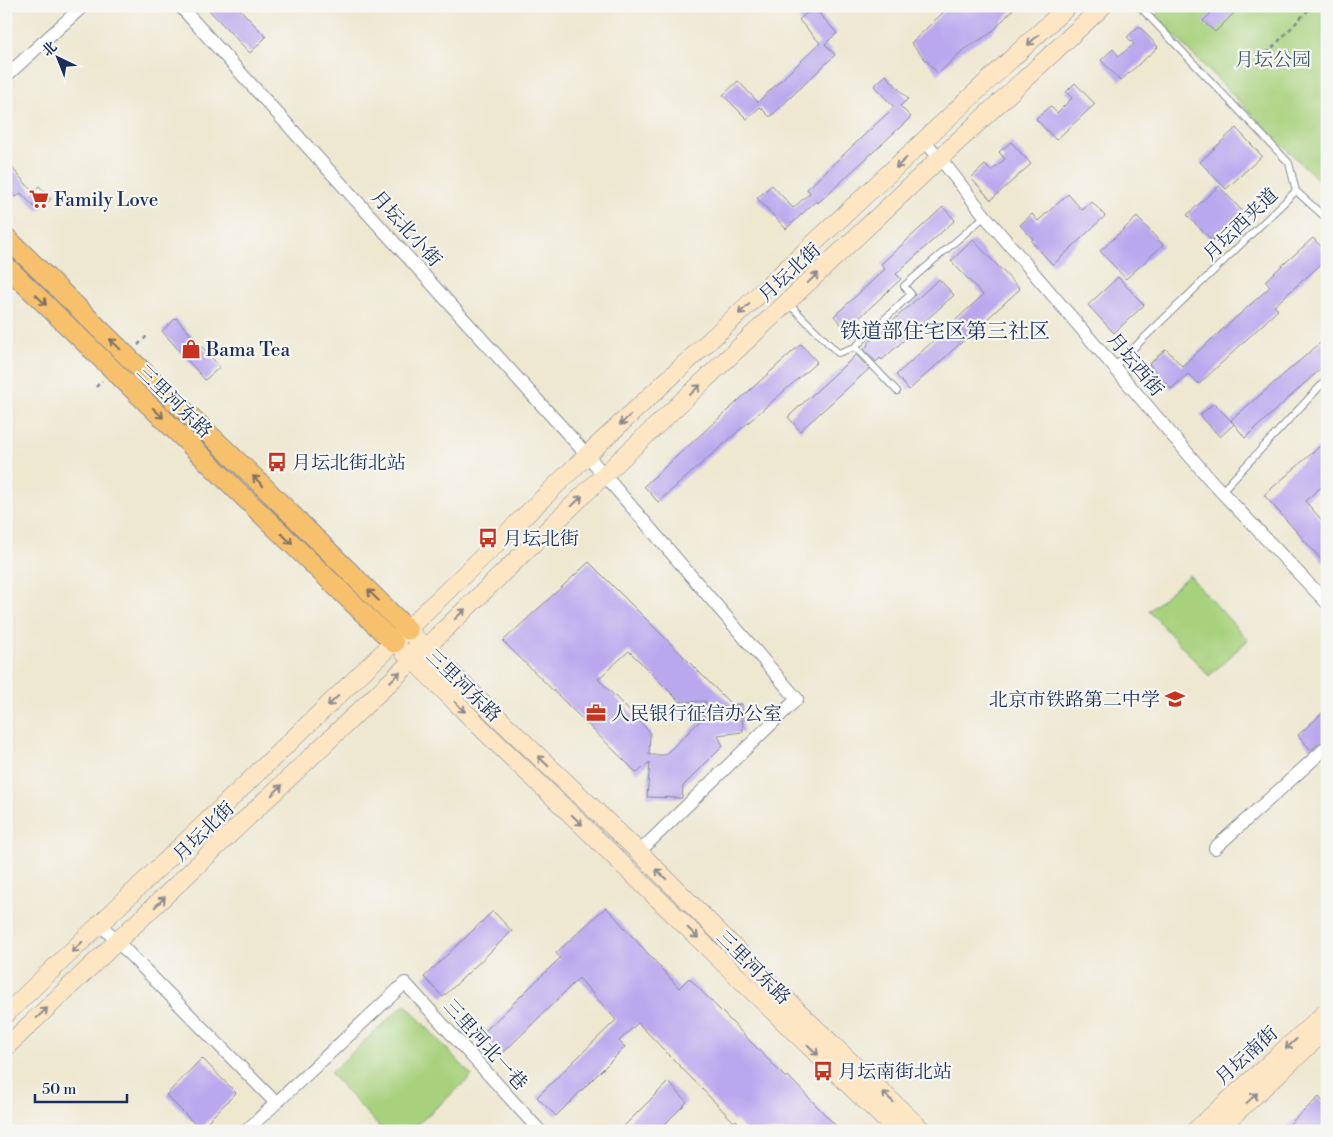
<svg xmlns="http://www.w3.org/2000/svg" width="1333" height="1137" viewBox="0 0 1333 1137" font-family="'Libre Bodoni','Noto Serif SC',serif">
  <rect width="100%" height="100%" fill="#f6f6f2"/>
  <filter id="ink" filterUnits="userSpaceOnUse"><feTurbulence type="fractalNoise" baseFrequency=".02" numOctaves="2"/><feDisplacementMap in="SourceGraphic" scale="10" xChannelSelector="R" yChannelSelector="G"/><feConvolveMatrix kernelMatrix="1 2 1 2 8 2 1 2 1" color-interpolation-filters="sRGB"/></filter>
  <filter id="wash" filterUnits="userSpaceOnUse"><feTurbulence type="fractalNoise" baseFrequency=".0096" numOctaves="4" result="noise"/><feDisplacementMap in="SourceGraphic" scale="20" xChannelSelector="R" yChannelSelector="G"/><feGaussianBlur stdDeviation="1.12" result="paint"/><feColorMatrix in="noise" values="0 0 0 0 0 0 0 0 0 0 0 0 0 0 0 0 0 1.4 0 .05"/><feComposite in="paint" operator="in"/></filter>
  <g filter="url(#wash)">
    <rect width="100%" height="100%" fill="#eee8d1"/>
    <!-- green -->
    <path fill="#a8d17d" stroke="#62806e" d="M1164,6H1327V188L1289,152L1155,16Z
      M1189,575L1248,640L1209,676L1149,611Z
      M405,1004L472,1076L410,1131H383L330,1073Z"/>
    <g id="blocks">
      <!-- building -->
      <path fill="#baa8ee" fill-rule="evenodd" d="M205,6H237L266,37L250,53Z
        M950,6H1016L991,33L962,51L938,74L911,43Z
        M1218,6H1227L1234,13L1215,32L1203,21Z
        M813,7L837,33L825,44L835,55L770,117L760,107L747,119L723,95L738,81L758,102L820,43L799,20Z
        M1139,26L1158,47L1120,81L1101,60L1113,49L1119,56L1134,44L1127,37Z
        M886,75L908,99L900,106L911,117L818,203L816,201L786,229L757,198L772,185L793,208L810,193L807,189L894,107L874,86Z
        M1075,83L1095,104L1056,140L1036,119L1050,106L1057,113L1072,98L1066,92Z
        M1236,128L1262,156L1226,189L1200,162Z
        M1011,142L1031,164L991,200L971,178L985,165L991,171L1005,159L999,152Z
        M6,161L33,192L39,186L51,199L38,211L21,193L16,197L6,186Z
        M1219,186L1243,212L1212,241L1187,215Z
        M1068,194L1082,210L1092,202L1105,216L1053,265L1031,241L1033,239L1020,225L1032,214L1038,221Z
        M943,207L955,220L896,274L901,279L846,330L834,316L885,269L881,264Z
        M1137,217L1163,245L1126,279L1100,251Z
        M1313,238L1327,253V259L1274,306L1278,310L1199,384L1188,374L1171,389L1149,364L1166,349L1182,366L1270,287L1265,281Z
        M973,240L1020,289L909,390L896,375L983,295L951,261Z
        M1118,277L1144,305L1114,333L1088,305Z
        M939,279L954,295L882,360L880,358L876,362L864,349L868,345L867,344Z
        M176,318L220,367L205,380L162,331Z
        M1327,337V363L1245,438L1231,420Z
        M801,344L817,362L658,502L644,486Z
        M856,355L869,369L800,431L788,417Z
        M1214,403L1234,424L1220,437L1200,415Z
        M1327,440V482L1305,501L1327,526V566L1264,495Z
        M589,562L732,705L742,704L743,732L718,735L723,746L683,786L682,798L647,797L650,762L637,773L503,641ZM629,651L680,702L706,701L703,718L665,755H649L650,732L598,679Z
        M1327,709V739L1322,741L1311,750L1298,735Z
        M606,907L679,988L689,978L786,1078L788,1076L841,1131H746L736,1120L734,1122L638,1023L619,1041L625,1047L556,1116L537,1097L616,1020L579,978L500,1056L480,1036L560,958L556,953Z
        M493,911L512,931L443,997L424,977Z
        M202,1058L236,1093L200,1129L166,1095Z
        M668,1082L687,1102L658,1131H619Z
        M1319,1097L1327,1106V1131H1282Z"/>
    </g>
  </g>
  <g filter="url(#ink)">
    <use href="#blocks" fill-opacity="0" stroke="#848c98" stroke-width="1"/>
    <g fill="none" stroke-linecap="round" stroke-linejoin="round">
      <defs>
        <path id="service" d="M1139,6L1289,163L1296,191
          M1296,191L1327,219
          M787,305L795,310L838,353L855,347L897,391
          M855,347L911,294L904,286L985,216
          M1114,367L1296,191
          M1221,492L1327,379"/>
        <path id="minor" d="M180,6L587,455L797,699L639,852
          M6,76L83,6
          M924,141L940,158L985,216L1213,483L1327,603
          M1215,848L1327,747
          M100,924L276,1103
          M246,1131L405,983L540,1131"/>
        <path id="secondary" d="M408,630L425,648L639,852L807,1020L923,1131
          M404,652C439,684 470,718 504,750C636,876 765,1005 897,1131
          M6,1014L495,545L587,455L1068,6
          M6,1047L413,660L604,475L940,158L1103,6
          M1195,1131L1327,1011
          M1216,1131L1327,1029"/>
        <path id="primary" d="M6,237L127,356L254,477L408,630
          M6,266L394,643"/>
      </defs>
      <!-- service casing -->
      <use href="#service" stroke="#848c98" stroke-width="8"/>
      <!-- minor casing -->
      <use href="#minor" stroke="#848c98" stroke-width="14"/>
      <!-- secondary casing -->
      <use href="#secondary" stroke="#848c98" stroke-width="19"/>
      <!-- primary casing -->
      <use href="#primary" stroke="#848c98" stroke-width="21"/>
      <!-- path -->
      <path stroke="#848c98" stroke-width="2.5" stroke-dasharray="4 4" stroke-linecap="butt" d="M1256,65L1312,6
        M138,345L149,334
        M96,387L102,381"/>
      <!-- service -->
      <use href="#service" stroke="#fff" stroke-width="6"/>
      <!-- minor -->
      <use href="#minor" stroke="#fff" stroke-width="12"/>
      <!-- secondary -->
      <use href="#secondary" stroke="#fce6c4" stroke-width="18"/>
      <!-- primary -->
      <use href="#primary" stroke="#f7c06c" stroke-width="19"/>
    </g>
    <!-- one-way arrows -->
    <defs><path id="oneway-shaft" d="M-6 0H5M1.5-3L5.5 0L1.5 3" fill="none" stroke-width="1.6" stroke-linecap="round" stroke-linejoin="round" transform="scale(1.25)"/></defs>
    <g stroke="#8c8a91">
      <use href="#oneway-shaft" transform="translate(1033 40) rotate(137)"/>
      <use href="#oneway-shaft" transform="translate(901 163) rotate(137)"/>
      <use href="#oneway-shaft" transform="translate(813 278) rotate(-43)"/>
      <use href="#oneway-shaft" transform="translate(744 309) rotate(137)"/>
      <use href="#oneway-shaft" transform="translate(695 390) rotate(-43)"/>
      <use href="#oneway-shaft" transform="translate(625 420) rotate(137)"/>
      <use href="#oneway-shaft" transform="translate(577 501) rotate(-44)"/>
      <use href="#oneway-shaft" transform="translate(460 614) rotate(-44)"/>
      <use href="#oneway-shaft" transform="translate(395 677) rotate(-44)"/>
      <use href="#oneway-shaft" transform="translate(333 701) rotate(136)"/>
      <use href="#oneway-shaft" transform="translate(460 707) rotate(45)"/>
      <use href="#oneway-shaft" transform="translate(543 761) rotate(-136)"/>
      <use href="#oneway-shaft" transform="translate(277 790) rotate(-44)"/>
      <use href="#oneway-shaft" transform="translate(577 820) rotate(44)"/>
      <use href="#oneway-shaft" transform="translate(661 874) rotate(-135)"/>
      <use href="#oneway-shaft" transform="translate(160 902) rotate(-44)"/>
      <use href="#oneway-shaft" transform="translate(693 933) rotate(44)"/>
      <use href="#oneway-shaft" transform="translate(77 947) rotate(136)"/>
      <use href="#oneway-shaft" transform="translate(42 1013) rotate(-43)"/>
      <use href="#oneway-shaft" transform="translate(1291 1044) rotate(138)"/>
      <use href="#oneway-shaft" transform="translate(813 1050) rotate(45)"/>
      <use href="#oneway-shaft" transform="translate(888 1097) rotate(-136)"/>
      <use href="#oneway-shaft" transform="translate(1252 1098) rotate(-43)"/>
    </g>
    <g stroke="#7e7064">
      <use href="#oneway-shaft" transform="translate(41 300) rotate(44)"/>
      <use href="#oneway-shaft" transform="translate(115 344) rotate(-136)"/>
      <use href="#oneway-shaft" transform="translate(158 413) rotate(44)"/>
      <use href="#oneway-shaft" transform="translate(258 481) rotate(-135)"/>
      <use href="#oneway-shaft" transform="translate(287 539) rotate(44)"/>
      <use href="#oneway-shaft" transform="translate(373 595) rotate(-135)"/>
    </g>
  </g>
  <!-- icons -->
  <defs>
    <symbol id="supermarket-bare" viewBox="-9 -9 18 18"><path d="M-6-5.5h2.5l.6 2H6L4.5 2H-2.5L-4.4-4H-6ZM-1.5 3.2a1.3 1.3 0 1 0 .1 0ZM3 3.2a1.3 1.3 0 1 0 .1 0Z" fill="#c8321e" stroke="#f6f6f2" stroke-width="2.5" paint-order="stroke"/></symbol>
    <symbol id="shop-bare" viewBox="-9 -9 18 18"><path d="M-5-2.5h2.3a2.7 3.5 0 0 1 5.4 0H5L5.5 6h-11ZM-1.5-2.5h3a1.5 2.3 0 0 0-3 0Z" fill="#c8321e" stroke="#f6f6f2" stroke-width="2.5" paint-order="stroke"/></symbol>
    <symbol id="bus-bare" viewBox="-9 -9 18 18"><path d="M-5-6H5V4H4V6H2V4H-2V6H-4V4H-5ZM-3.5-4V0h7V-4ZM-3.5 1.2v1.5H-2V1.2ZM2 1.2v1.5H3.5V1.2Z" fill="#c8321e" stroke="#f6f6f2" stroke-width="2.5" paint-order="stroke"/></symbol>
    <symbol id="school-bare" viewBox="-9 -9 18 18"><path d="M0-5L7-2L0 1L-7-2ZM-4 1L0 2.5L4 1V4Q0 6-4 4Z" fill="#c8321e" stroke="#f6f6f2" stroke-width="2.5" paint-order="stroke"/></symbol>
    <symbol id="office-bare" viewBox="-9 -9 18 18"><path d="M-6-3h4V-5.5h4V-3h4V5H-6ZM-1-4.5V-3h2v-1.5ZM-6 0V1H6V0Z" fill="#c8321e" stroke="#f6f6f2" stroke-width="2.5" paint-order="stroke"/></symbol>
  </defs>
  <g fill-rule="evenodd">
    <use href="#supermarket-bare" x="25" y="185" width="28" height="28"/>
    <use href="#shop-bare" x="177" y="335" width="28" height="28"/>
    <use href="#bus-bare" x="263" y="448" width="28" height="28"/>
    <use href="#bus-bare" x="474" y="524" width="28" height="28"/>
    <use href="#school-bare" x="1161" y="685" width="28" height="28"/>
    <use href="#office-bare" x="582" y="699" width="28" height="28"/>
    <use href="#bus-bare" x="809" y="1057" width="28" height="28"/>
  </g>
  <g text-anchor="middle" stroke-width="4.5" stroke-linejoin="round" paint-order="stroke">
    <!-- park labels -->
    <g font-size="19" fill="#3e5866" stroke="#f6f6f2">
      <text x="1273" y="66">月坛公园</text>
    </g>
    <!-- poi labels -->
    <g font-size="19" fill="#1b2f5e" stroke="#f6f6f2" text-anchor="start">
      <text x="54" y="206">Family Love</text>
      <text x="206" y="356">Bama Tea</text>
      <text x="292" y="469">月坛北街北站</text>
      <text x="503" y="545">月坛北街</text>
      <text x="1160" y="706" text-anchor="end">北京市铁路第二中学</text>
      <text x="611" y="720">人民银行征信办公室</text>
      <text x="838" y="1078">月坛南街北站</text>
    </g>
    <!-- street labels -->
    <g font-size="19" fill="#1b2f5e" stroke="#f6f6f2">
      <text transform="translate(1240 224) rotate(-44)" y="7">月坛西夹道</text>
      <text transform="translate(407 228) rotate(48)" y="7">月坛北小街</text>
      <text transform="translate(789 272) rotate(-43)" y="7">月坛北街</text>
      <text transform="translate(1136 364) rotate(50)" y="7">月坛西街</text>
      <text transform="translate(175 401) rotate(44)" y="7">三里河东路</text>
      <text transform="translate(464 685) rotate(44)" y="7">三里河东路</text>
      <text transform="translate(203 831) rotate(-44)" y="7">月坛北街</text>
      <text transform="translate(754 967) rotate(45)" y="7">三里河东路</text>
      <text transform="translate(486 1044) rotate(48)" y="7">三里河北一巷</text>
      <text transform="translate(1246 1055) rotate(-42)" y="7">月坛南街</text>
    </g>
    <!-- quarter labels -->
    <g font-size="21" fill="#1b2f5e" stroke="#f6f6f2">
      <text x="945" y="338">铁道部住宅区第三社区</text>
    </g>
  </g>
  <!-- margin -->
  <rect width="1333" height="1137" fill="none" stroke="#f6f6f2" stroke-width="25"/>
  <!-- north arrow -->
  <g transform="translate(58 58) rotate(317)" stroke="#f6f6f2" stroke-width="4" paint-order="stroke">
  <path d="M0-4L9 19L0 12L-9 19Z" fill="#1b2f5e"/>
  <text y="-8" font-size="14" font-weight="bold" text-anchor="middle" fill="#1b2f5e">北</text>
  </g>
  <!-- scale -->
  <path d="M35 1094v8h92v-8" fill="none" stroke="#1b2f5e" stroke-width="2.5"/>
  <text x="42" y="1094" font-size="15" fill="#1b2f5e" stroke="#f6f6f2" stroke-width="4" paint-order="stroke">50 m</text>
</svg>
